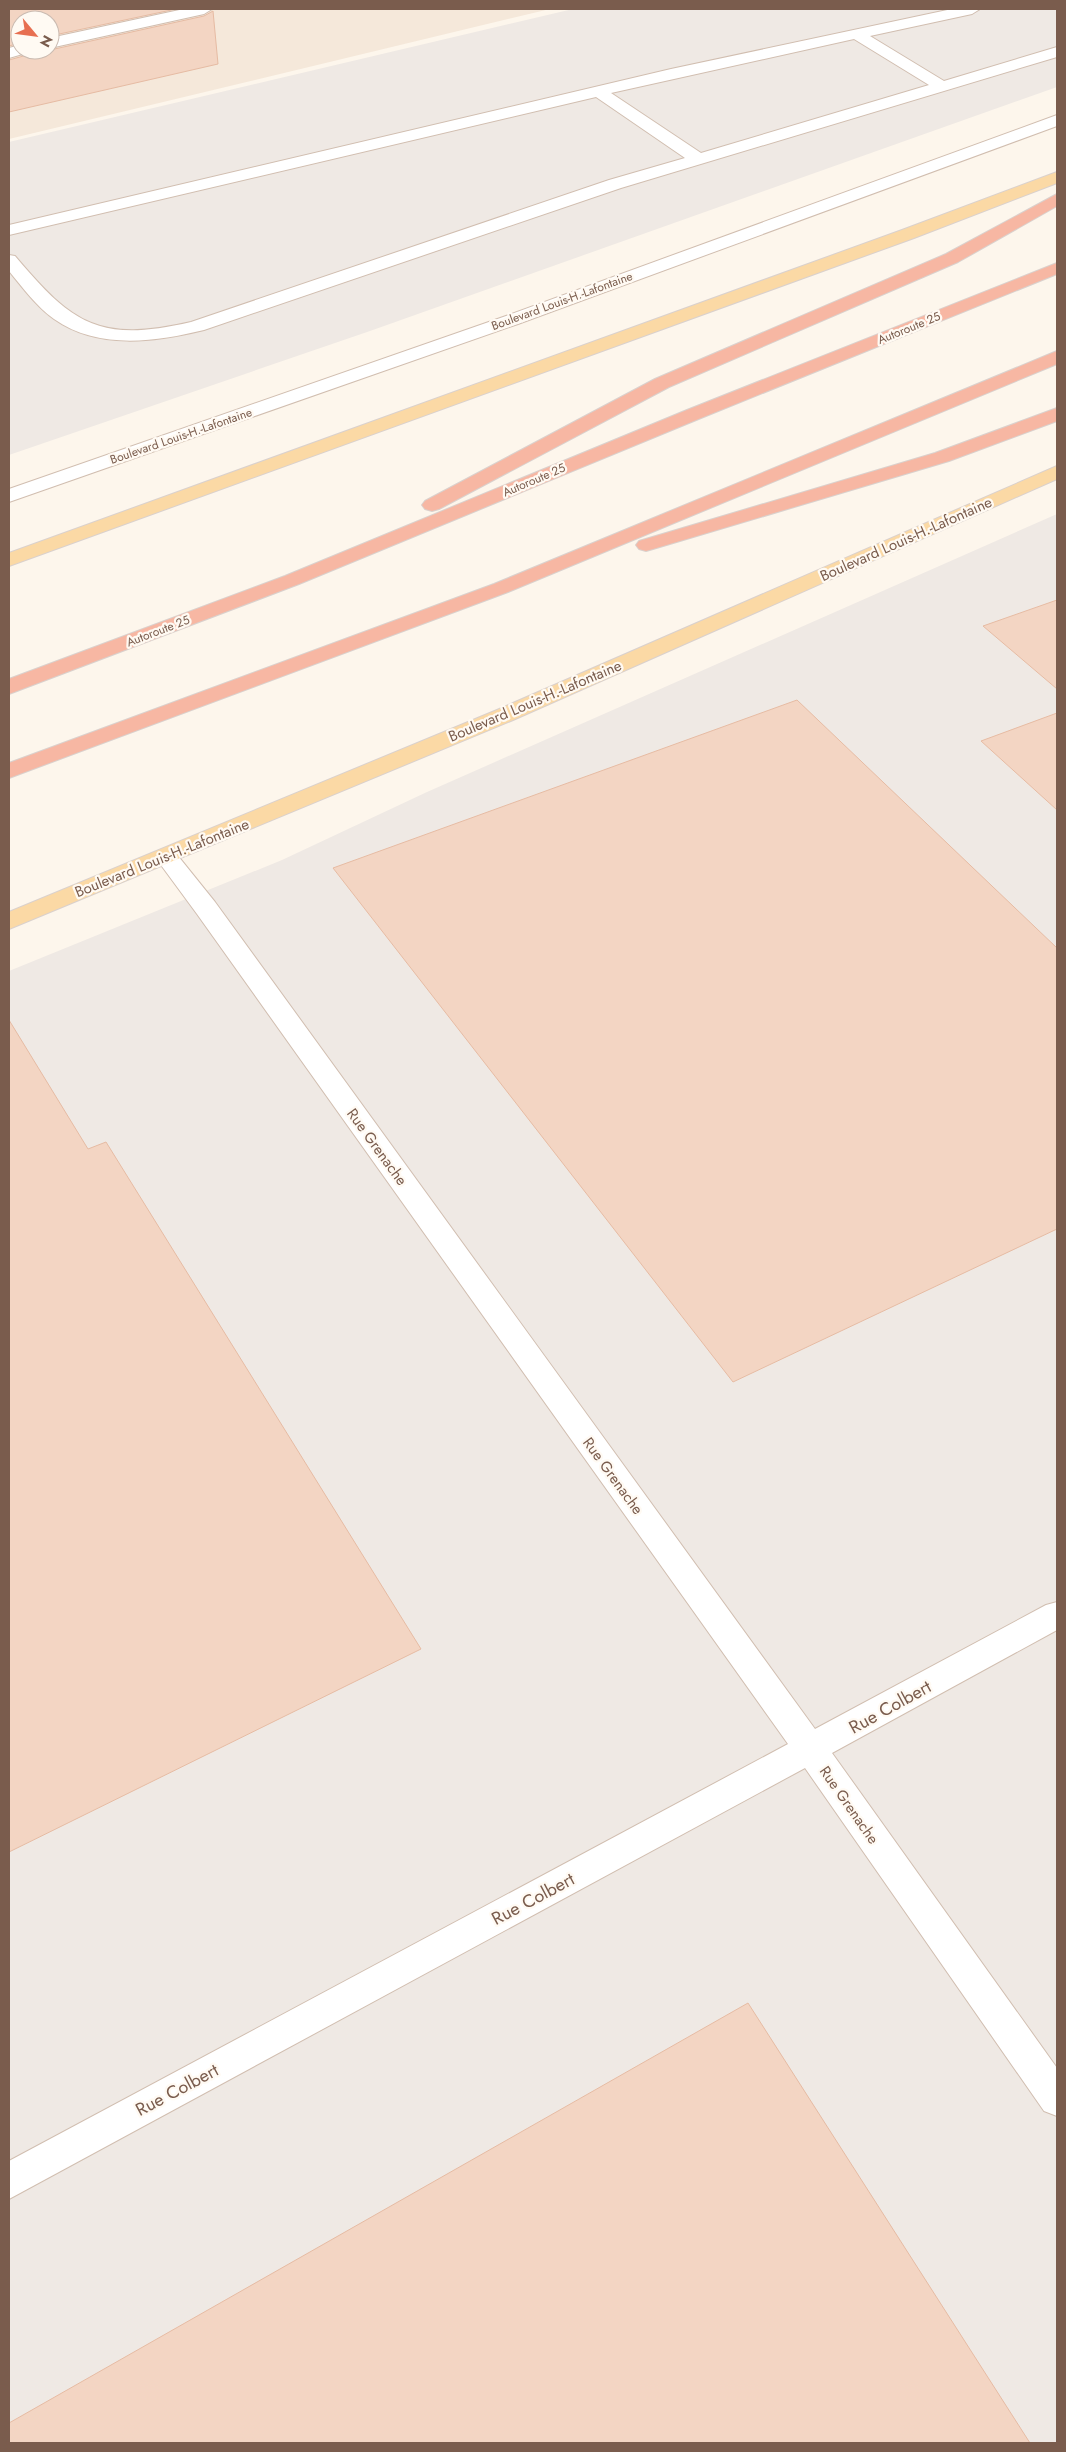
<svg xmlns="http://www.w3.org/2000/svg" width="1066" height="2452" viewBox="0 0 1066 2452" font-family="Jost,sans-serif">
  <rect width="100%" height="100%" fill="#fdf6ec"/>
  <!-- residential -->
  <path fill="#f5e8da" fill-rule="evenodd" d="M9,9H550L9,139ZM20,20H50V50H20Z"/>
  <!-- industrial -->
  <path fill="#efe9e4" d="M573,9H1057V87L370,331L9,455V142Z
    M1057,514V2443H9V971L282,860L427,792Z"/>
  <!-- building -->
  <path fill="#f3d5c3" stroke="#e6bba3" d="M9,9H176L50,36V20H20V43L9,46Z
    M213,11L218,64L9,112V60L27,55L30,50H50L204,16Z
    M1057,600V689L983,626Z
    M797,700L1057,948V1229L733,1382L333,868Z
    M1057,713V810L981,741Z
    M9,1020L88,1149L106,1142L421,1649L9,1852Z
    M748,2003L1030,2443H9V2423Z"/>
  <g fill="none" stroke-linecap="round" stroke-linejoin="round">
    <defs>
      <path id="minor" d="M184,9H212L204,14L50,48V38Z
        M952,9H980L972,14L870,36L944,81L1057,47V57L621,188L204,330C155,342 98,350 54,319C36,306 23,288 9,271V255L15,256C73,325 100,343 191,322L609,180L685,158L596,97L9,235V225L671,69ZM854,39L929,85L701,153L611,93Z
        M20,45V50H28L26,53L9,58V48Z
        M1057,115V126L518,324L9,502V489L506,316Z
        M166,848L174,851L215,902L815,1729L1046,1605L1057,1602V1630L832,1753L1057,2068V2116L1044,2111L805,1768L9,2199V2161L788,1744L197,914L158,861L154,856L158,851Z"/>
      <path id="major" d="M1057,172V183L914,238L9,566V553L902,230Z
        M1057,466V479L513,720L9,929V912L497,710Z"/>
      <path id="highway" d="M1057,194V206L958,262L669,387L439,509L432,511L425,509L422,505L425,501L655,379L946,254Z
        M1057,263V274L701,418L299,584L9,694V679L285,576L687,410Z
        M1057,351V364L508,592L9,778V763L494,584Z
        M1057,408V421L949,461L653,549L646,551L639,549L636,545L639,541L935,453Z"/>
    </defs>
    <!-- minor casing -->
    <use href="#minor" stroke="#d1beb0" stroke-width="2"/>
    <!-- major casing -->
    <use href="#major" stroke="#dad1cd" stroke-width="2"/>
    <!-- highway casing -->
    <use href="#highway" stroke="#dad1cd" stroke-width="2"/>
    <!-- minor -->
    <use href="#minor" fill="#fff" fill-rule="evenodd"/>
    <!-- major -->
    <use href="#major" fill="#fbd9a5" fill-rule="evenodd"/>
    <!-- highway -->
    <use href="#highway" fill="#f7b7a3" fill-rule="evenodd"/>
  </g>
  <g text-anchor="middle" stroke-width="4.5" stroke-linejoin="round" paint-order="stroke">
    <!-- far-street labels -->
    <g font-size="12" fill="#7a5c4d" stroke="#fffaf3">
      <text transform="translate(562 301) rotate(-20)" y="4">Boulevard Louis-H.-Lafontaine</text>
      <text transform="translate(909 328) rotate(-22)" y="4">Autoroute 25</text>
      <text transform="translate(181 436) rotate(-19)" y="4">Boulevard Louis-H.-Lafontaine</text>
      <text transform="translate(534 480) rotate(-23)" y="4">Autoroute 25</text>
      <text transform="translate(158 631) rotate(-21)" y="4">Autoroute 25</text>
    </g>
    <!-- street labels -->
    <g font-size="15" fill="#7a5c4d" stroke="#fffaf3">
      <text transform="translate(906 539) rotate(-24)" y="5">Boulevard Louis-H.-Lafontaine</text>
      <text transform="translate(535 701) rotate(-23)" y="5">Boulevard Louis-H.-Lafontaine</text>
      <text transform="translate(162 858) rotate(-22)" y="5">Boulevard Louis-H.-Lafontaine</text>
      <text transform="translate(377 1147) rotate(54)" y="5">Rue Grenache</text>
      <text transform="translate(613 1476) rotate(54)" y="5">Rue Grenache</text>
      <text transform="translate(849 1805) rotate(55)" y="5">Rue Grenache</text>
    </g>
    <!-- near-street labels -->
    <g font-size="18" fill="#7a5c4d" stroke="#fffaf3">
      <text transform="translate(890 1707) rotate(-29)" y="6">Rue Colbert</text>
      <text transform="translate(533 1899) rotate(-28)" y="6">Rue Colbert</text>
      <text transform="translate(177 2090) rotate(-28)" y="6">Rue Colbert</text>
    </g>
  </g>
  <!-- border -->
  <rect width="1066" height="2452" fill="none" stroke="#7a5c4d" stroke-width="20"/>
  <!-- north arrow -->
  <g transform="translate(35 35) rotate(119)"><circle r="24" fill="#fffaf3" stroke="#cabbb1"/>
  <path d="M0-4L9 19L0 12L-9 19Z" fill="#e76f51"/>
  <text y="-8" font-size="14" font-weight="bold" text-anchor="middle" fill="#7a5c4d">N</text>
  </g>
</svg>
